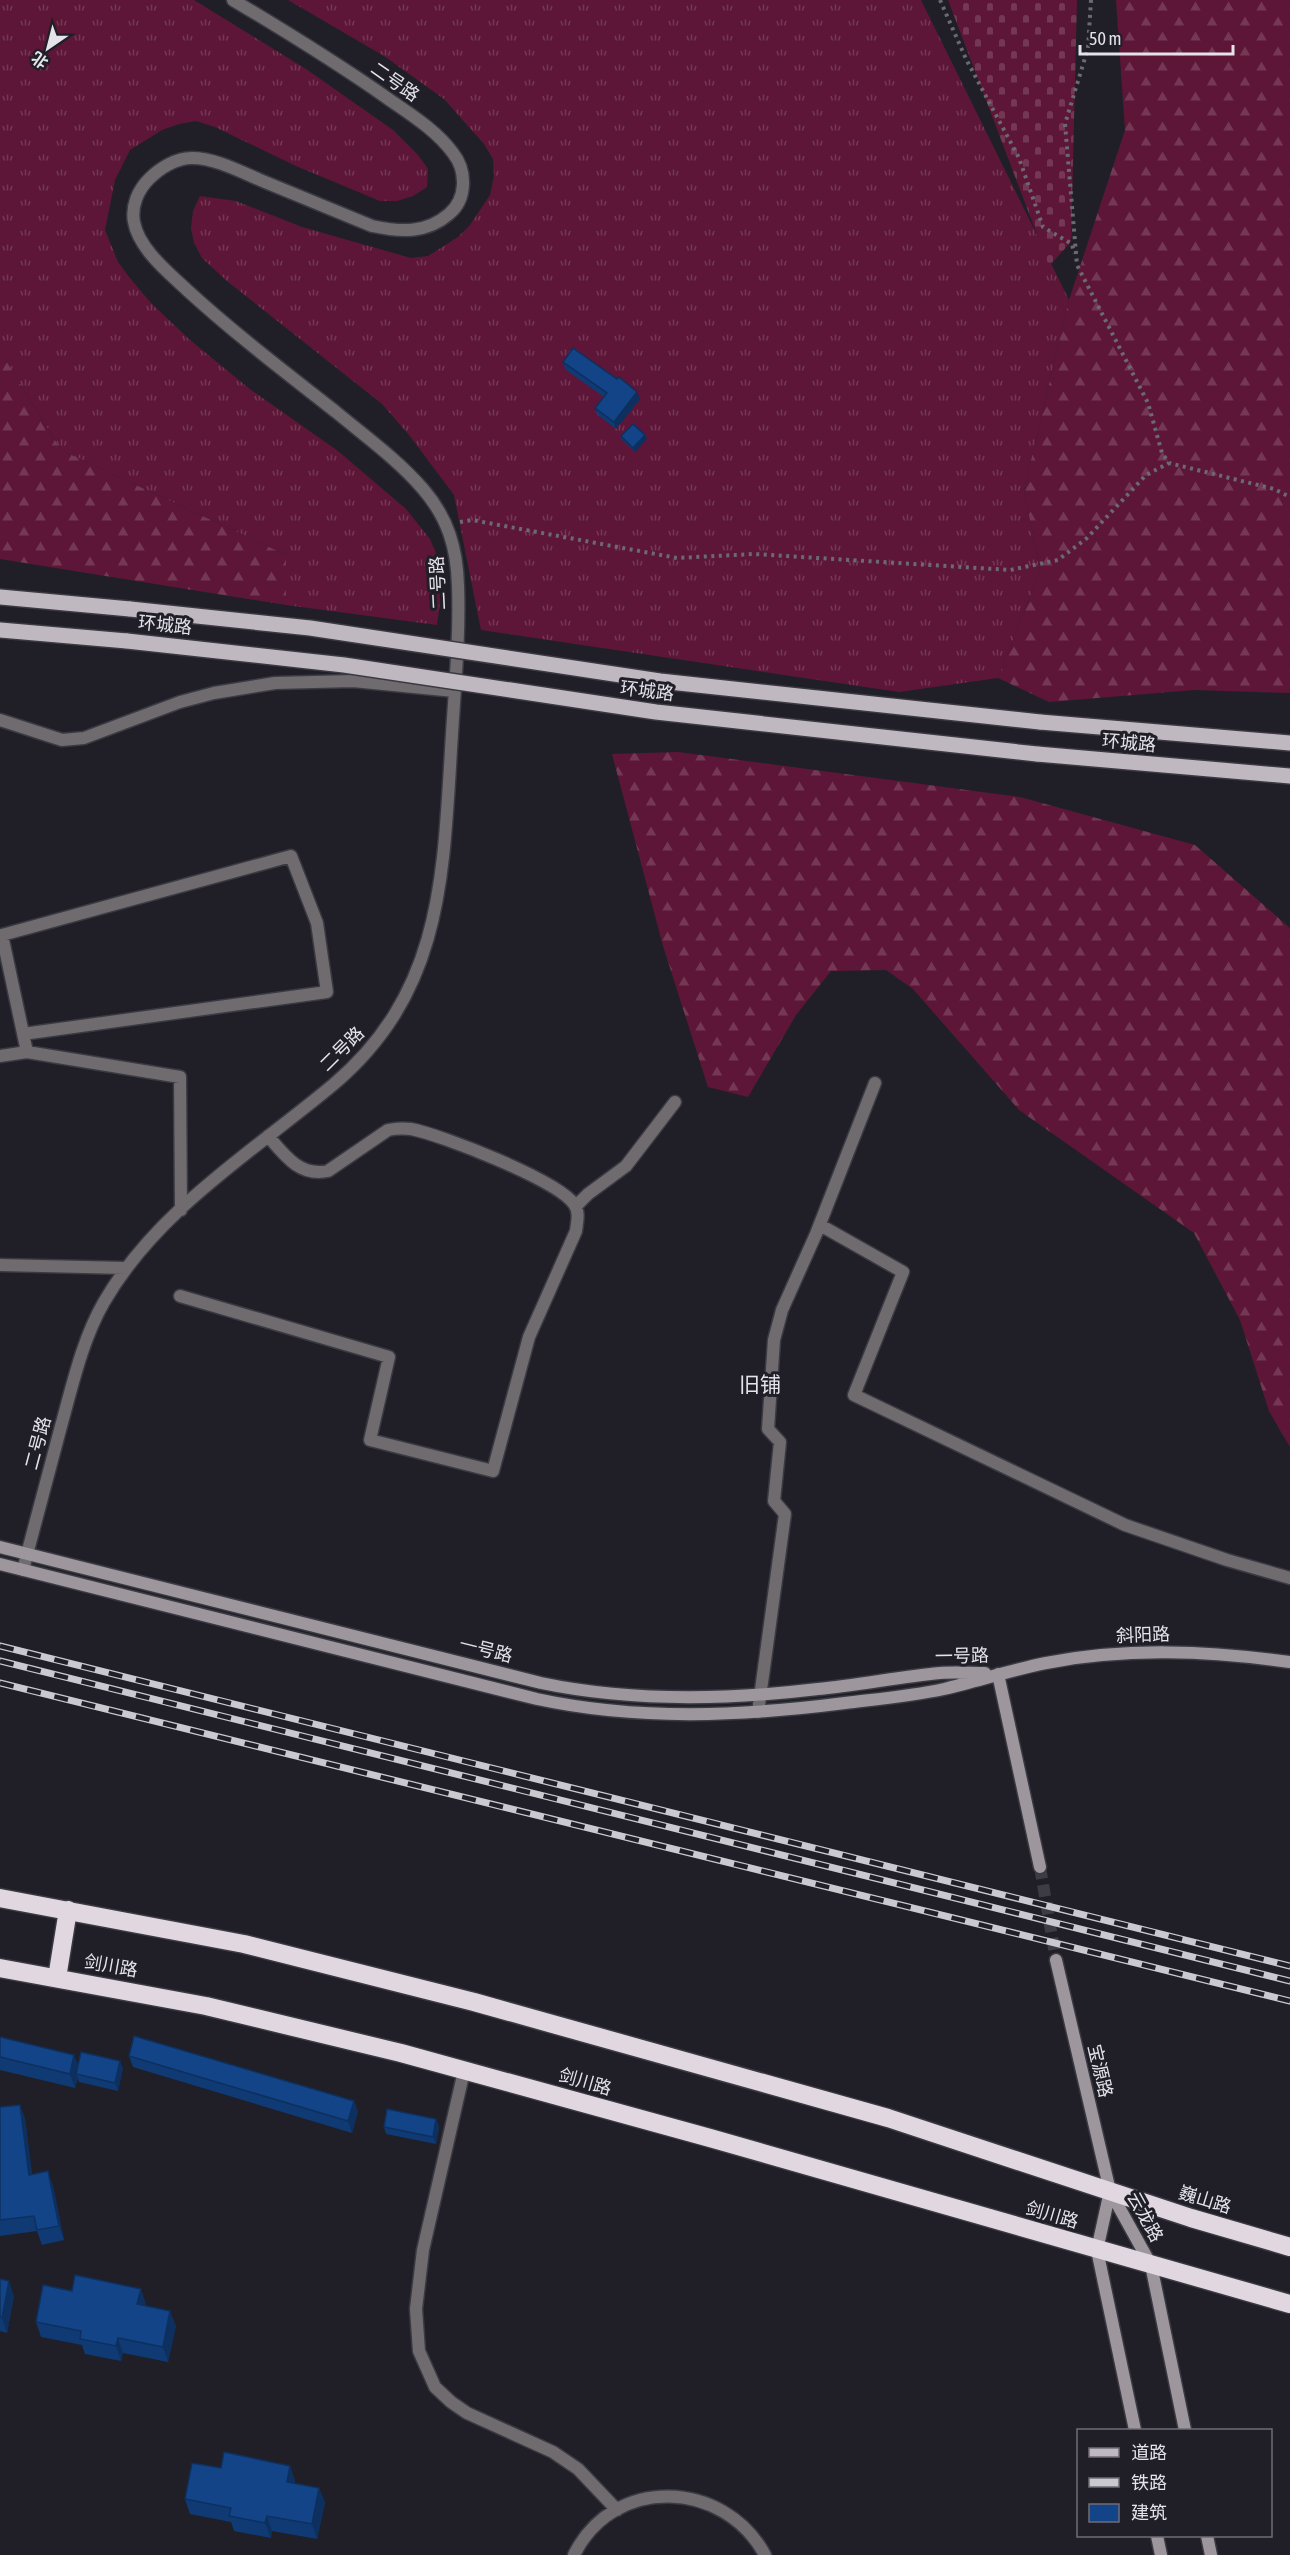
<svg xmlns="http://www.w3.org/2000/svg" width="1290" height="2555" viewBox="0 0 1290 2555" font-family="'Asap Condensed','Noto Sans SC',sans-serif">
  <defs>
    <pattern id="grass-tufts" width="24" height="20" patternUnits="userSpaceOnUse" patternTransform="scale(1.5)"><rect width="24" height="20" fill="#5d1638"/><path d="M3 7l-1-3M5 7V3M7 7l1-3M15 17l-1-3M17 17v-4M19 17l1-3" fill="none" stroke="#743855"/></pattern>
    <pattern id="forest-firs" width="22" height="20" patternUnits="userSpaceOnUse" patternTransform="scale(1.5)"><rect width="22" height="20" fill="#5d1638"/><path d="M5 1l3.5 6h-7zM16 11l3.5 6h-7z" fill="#743855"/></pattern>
    <pattern id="cemetery-stones" width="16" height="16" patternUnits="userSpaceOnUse" patternTransform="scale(1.5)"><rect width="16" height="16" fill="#5d1638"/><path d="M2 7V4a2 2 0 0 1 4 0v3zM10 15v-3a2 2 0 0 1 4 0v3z" fill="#743855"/></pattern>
  </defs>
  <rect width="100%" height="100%" fill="#201f28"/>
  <!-- grass -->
  <path fill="url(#grass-tufts)" d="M0,0H194L306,69L393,130L418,155L428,169L427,187L413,196L397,201H380L296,166L215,127L196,121L179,124L162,130L130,150L115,180L105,230L118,262L129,277L151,303L190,340L251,390L338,451L406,509L430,539L444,572L437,625L286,605V555L61,450L0,351Z
    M288,0H921L1069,300L1024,490L1040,571L998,678L899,692L481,630L454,495L409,435L382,404L227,281L202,258L194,243L191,228L193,211L200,196L236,201L302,227L411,258L428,256L458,237L470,225L490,195L494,176L493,159L484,144L444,99L384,56Z"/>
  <!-- forest -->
  <path fill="url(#forest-firs)" d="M1116,0H1290V693L1194,690L1049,702L998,678L1040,571L1024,490L1069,300L1125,130Z
    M0,351L61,450L286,555V605L0,559Z
    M678,752L1020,797L1195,845L1290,928V1447L1269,1411L1240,1320L1194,1233L1019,1110L913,989L886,970L831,971L796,1015L748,1097L708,1087L663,946L612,754Z"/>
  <!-- cemetery -->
  <path fill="url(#cemetery-stones)" d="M948,0H1077L1071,242L1049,266Z"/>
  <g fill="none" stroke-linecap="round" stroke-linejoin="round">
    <!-- secondary-tunnel -->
    <path stroke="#3d3c45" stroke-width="12" stroke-dasharray="12 6" stroke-linecap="butt" d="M1040,1867L1056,1960"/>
    <defs>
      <path id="street" d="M0,720L62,740L84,738L180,702L214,693L275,683L353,681L454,691
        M23,1034L327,992L317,923L291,856L2,935L27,1052L180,1077L181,1210
        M0,1056L27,1052
        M576,1206L588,1194L626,1166L675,1102
        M820,1225L903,1272L854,1395L1125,1525L1227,1560L1290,1578
        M0,1265L126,1268
        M180,1296L389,1357L370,1440L493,1471L529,1337L576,1231C577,1222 580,1212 574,1204C557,1180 442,1135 411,1129C403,1128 397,1128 388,1130L328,1171C300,1177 285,1156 268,1136
        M23,1570C35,1523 48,1476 60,1430C72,1387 82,1340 104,1302C157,1210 254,1151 334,1084C441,993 443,880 451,750C454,696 460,640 458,586C457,548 448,518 423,489C398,460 365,436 336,412C285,372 234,333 187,290C168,272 139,249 134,222C131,206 138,190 149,179C160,168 176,158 192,158C216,158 243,173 265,182C301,197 336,211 372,226C400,232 426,234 449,214C467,199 467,171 453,153C436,130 410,114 387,98C337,63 285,31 233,0
        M758,1712L785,1514L774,1501L780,1442L768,1429L774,1340L782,1310L816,1234L875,1083
        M464,2071L423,2250L416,2309L419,2351L435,2387L451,2402L467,2413L553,2452L578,2469L617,2510
        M574,2555C613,2475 724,2479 765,2555"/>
      <path id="secondary" d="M0,1547L541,1683C632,1702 726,1700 818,1689C859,1685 899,1677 940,1673C955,1672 970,1673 985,1673
        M0,1564L537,1699C639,1721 743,1716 845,1703C878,1699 912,1696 944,1689C978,1681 1011,1670 1046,1663C1127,1647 1209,1651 1290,1662
        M998,1674L1040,1867
        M1056,1960L1110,2191L1151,2265L1185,2430
        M1110,2191L1097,2250L1135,2430
        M1157,2536L1161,2555
        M1207,2536L1211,2555"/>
      <path id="primary" d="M0,597L130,609
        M0,630L127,641
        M1040,722L1290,743
        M1037,754L1290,776"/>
      <path id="highway" d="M0,1898L244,1944L474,2002L888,2118L1191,2218L1290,2247
        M0,1968L206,2006L401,2053L710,2138L1290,2304
        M57,1978L68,1910"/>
    </defs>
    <!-- street casing -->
    <use href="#street" stroke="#3b3a43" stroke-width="15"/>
    <!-- secondary casing -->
    <use href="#secondary" stroke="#3b3a43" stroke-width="15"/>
    <!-- primary casing -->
    <use href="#primary" stroke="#3b3a43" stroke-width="18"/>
    <!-- highway casing -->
    <use href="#highway" stroke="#3b3a43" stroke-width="21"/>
    <!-- path -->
    <path stroke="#6b6a72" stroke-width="4" stroke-dasharray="3 4.5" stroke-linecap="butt" d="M940,0L966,59L1019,158L1043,227L1072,244L1074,253
      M1091,0L1088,48L1065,124L1077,265L1148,403L1162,453L1169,463L1274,489L1290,497
      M460,522L472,520L677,558L754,554L1010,570L1058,560L1087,538L1146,475L1169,463"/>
    <!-- street -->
    <use href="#street" stroke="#6f6b6f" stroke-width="12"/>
    <!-- secondary -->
    <use href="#secondary" stroke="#9d979d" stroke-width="12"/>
    <!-- primary -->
    <use href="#primary" stroke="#c0b8c1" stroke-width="15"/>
    <!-- highway -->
    <use href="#highway" stroke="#e0d7e1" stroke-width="18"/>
    <defs>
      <path id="rail" d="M0,1646L1290,1966
        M0,1661L1290,1981
        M0,1683L1290,2001"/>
    </defs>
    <!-- rail casing -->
    <use href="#rail" stroke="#cac9d0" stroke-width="7"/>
    <!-- rail -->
    <use href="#rail" stroke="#201f28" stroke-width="4.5" stroke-dasharray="14" stroke-linecap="butt"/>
    <defs>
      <path id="primary-bridge" d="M130,609L310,628L660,681L1040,722
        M127,641L344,665L656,712L1037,754"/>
    </defs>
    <!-- primary-bridge casing -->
    <use href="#primary-bridge" stroke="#3b3a43" stroke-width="18" stroke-linecap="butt"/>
    <!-- primary-bridge -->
    <use href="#primary-bridge" stroke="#c0b8c1" stroke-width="15"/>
  </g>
  <!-- wall -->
  <path fill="#0f3a74" d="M563,362L640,399L616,429L598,415L595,408L604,397L566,370Z
    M621,436L647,439L635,452L622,440Z
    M0,2037L74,2055L78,2066L123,2068L118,2091L79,2082L78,2078L75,2088L0,2070Z
    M129,2056L354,2101L358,2112L352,2133L133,2067Z
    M20,2105L25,2119L32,2174L53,2186L64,2240L42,2245L37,2231L0,2236V2107Z
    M436,2119L439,2127L436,2144L386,2134L384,2127Z
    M0,2279L14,2296L7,2333L0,2331Z
    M72,2291L146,2304V2306L176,2326L168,2362L123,2353L121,2361L85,2354L82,2345L41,2337L36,2322Z
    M290,2466L295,2481V2483L319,2488L325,2503L317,2539L272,2531L271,2538L234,2531L231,2522L190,2514L185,2499Z"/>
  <!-- shaded-wall -->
  <path fill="#0d305e" d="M637,392L640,399L616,429L614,422Z
    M645,435L647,439L635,452L633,448Z
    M74,2055L80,2069L76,2074L78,2078L75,2088L70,2074Z
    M120,2061L123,2068L118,2091L115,2083Z
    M354,2101L358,2112L352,2133L348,2121Z
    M20,2105L25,2119L34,2189L29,2175Z
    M436,2119L439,2127L436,2144L433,2137Z
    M48,2171L53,2186L64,2240L59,2226Z
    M9,2281L14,2296L7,2333L2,2318Z
    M141,2289L146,2304L143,2319L137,2304Z
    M170,2311L176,2326L168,2362L163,2347Z
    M118,2338L123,2353L121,2361L116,2346Z
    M290,2466L295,2481L292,2496L287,2482Z
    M319,2488L325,2503L317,2539L312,2524Z
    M267,2516L272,2531L271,2538L265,2523Z"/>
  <!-- building -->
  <path fill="#124487" stroke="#0d305e" stroke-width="1.5" d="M573,348L617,379L619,377L637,392L614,422L595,408L607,393L563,362Z
    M633,424L645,435L633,448L621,436Z
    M134,2036L354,2101L348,2121L129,2056Z
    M0,2037L74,2055L70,2074L0,2057Z
    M81,2052L120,2061L115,2083L76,2074Z
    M20,2105L29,2175L48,2171L59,2226L37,2230L34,2216L0,2220V2107Z
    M387,2109L436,2119L433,2137L384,2127Z
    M75,2275L141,2289L137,2304L170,2311L163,2347L118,2338L116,2346L80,2339L81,2331L36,2322L43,2285L72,2291Z
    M0,2279L9,2281L2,2318L0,2317Z
    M224,2452L290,2466L287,2482L319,2488L312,2524L267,2516L265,2523L229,2516L231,2508L185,2499L192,2463L221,2468Z"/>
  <g text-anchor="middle" stroke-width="6" stroke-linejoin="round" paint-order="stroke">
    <!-- street labels -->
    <g font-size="18" fill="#e4e3ea" stroke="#201f28">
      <text transform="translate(395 82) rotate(35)" y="6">二号路</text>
      <text transform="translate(438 583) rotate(-93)" y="6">二号路</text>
      <text transform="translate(165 625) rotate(6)" y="6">环城路</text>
      <text transform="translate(647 691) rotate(7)" y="6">环城路</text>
      <text transform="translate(1129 743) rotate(5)" y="6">环城路</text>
      <text transform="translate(342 1049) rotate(-45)" y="6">二号路</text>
      <text transform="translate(38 1443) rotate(-75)" y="6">二号路</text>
      <text transform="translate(1143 1635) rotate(-2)" y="6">斜阳路</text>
      <text transform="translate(486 1650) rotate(14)" y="6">一号路</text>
      <text transform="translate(962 1656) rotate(-1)" y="6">一号路</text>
      <text transform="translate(111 1966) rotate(10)" y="6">剑川路</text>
      <text transform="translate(1100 2071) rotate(77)" y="6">宝源路</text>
      <text transform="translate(585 2082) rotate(16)" y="6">剑川路</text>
      <text transform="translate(1205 2200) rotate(17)" y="6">巍山路</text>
      <text transform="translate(1052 2215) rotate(16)" y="6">剑川路</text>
      <text transform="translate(1145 2217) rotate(61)" y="6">云龙路</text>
    </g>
    <!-- quarter labels -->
    <g font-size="21" fill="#e4e3ea" stroke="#201f28">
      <text x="760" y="1392">旧铺</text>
    </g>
  </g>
  <!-- legend -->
  <rect x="1077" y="2429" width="195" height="108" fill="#201f28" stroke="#6e6d76" stroke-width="1.5"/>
  <rect x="1089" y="2448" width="30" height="9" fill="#c0b8c1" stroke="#6e6d76" stroke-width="1.5"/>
  <text x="1131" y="2459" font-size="18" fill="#e4e3ea">道路</text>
  <rect x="1089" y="2478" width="30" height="9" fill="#cac9d0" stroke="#6e6d76" stroke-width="1.5"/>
  <text x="1131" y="2489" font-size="18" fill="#e4e3ea">铁路</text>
  <rect x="1089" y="2504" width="30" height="18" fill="#124487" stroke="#6e6d76" stroke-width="1.5"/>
  <text x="1131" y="2519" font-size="18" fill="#e4e3ea">建筑</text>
  <!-- north arrow -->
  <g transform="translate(48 48) rotate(215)" stroke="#201f28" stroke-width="4.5" paint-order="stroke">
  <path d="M0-4.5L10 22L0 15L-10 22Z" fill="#e4e3ea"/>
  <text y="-9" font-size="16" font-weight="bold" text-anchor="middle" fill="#e4e3ea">北</text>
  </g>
  <!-- scale -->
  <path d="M1080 45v9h153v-9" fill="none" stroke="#e4e3ea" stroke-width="3"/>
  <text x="1089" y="45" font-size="18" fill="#e4e3ea" stroke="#201f28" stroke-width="4.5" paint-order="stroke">50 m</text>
</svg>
